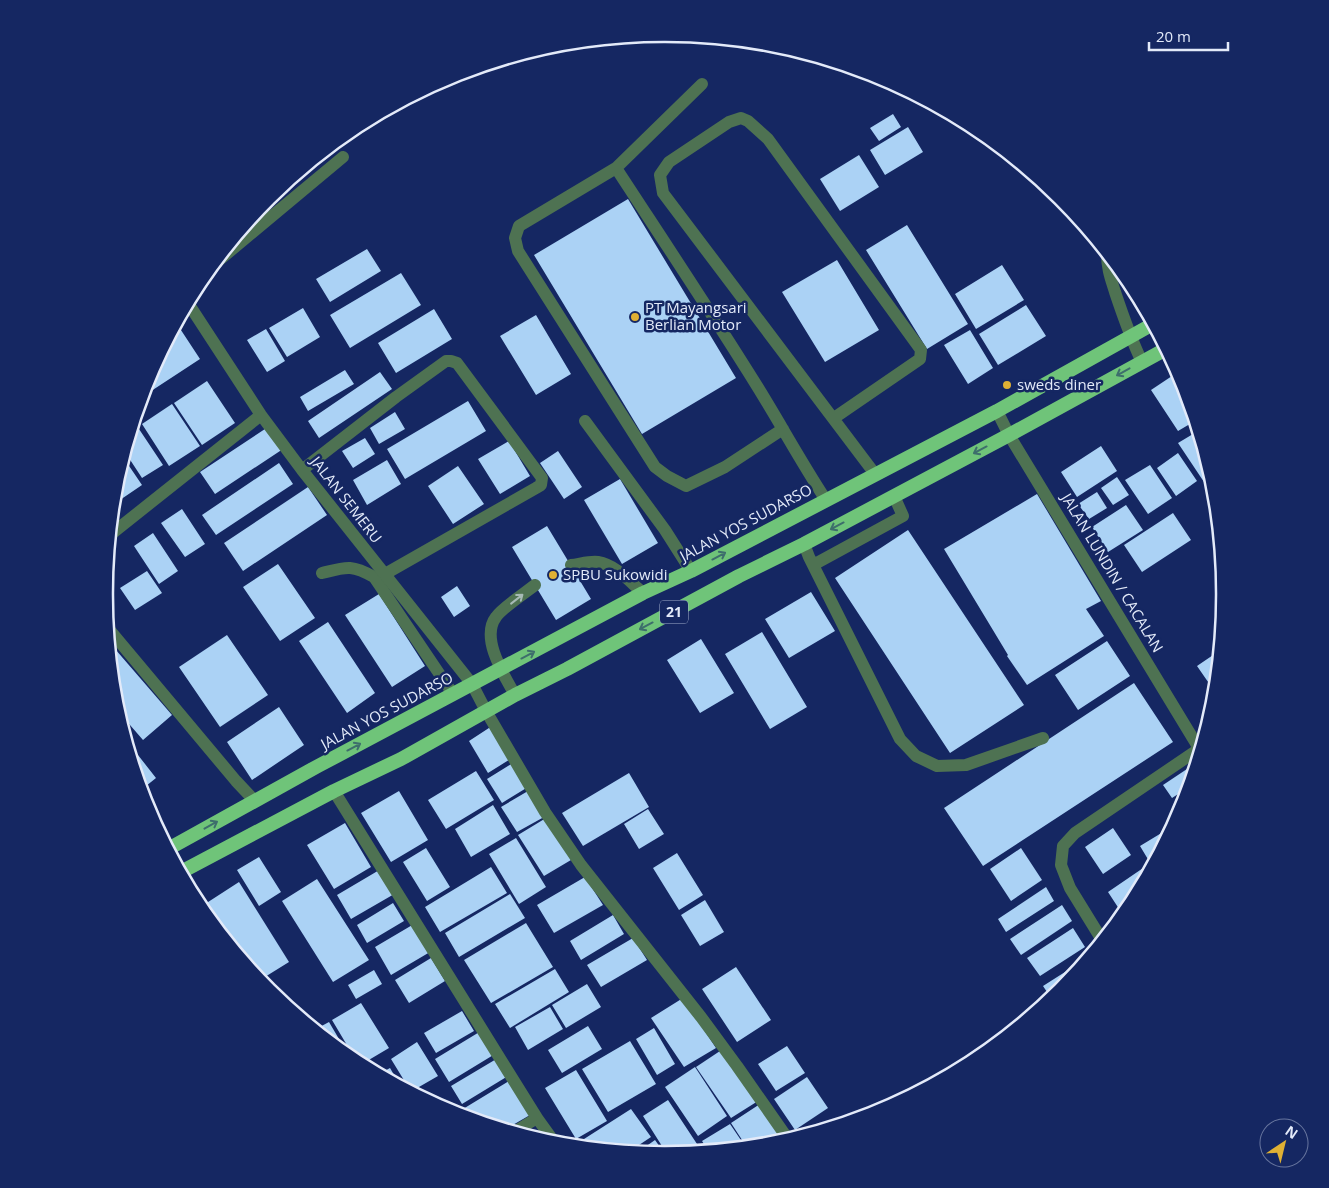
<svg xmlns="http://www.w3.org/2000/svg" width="1329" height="1188" viewBox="0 0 1329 1188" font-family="'Open Sans',sans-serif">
  <rect width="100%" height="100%" fill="#152762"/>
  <!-- building -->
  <path fill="#abd2f5" d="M893,114L901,127L879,141L870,128Z
    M908,127L923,152L885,175L870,150Z
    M859,155L879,187L840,211L820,179Z
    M628,199L736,378L642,434L534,255Z
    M907,225L968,324L927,349L866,250Z
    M367,249L381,271L330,302L316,279Z
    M837,260L879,330L825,362L782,292Z
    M1002,265L1024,300L976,329L955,294Z
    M401,273L421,305L350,348L330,315Z
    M1026,305L1046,336L998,365L979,334Z
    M303,308L320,337L287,357L269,328Z
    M434,309L452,339L396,373L378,343Z
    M536,315L571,374L536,395L500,336Z
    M177,324L200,359L142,397L147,379Z
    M266,329L285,361L267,372L247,340Z
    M970,330L993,368L968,384L944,345Z
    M345,370L354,384L308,411L300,397Z
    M380,372L392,389L319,438L308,421Z
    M1178,372L1182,380L1195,421L1178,431L1151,390Z
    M207,381L235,423L202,445L174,403Z
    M468,401L486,431L405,479L387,449Z
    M172,404L200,446L169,466L142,424Z
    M395,412L405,429L379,444L370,428Z
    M268,427L283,449L215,494L200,472Z
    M139,429L163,465L142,478L125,452L130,434Z
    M1198,431L1212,477L1204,482L1178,443Z
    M365,438L375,454L353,468L342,451Z
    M509,441L530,476L500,494L478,459Z
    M1101,446L1117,471L1077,497L1061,472Z
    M558,451L582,487L564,499L540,463Z
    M1178,453L1197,481L1176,496L1157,468Z
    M123,457L142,485L117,502L114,498L115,484Z
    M387,460L401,484L367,505L353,480Z
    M279,463L293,484L216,535L202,515Z
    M1150,465L1172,498L1148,514L1125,480Z
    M458,466L484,504L453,524L428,486Z
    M1117,477L1129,495L1113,505L1101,488Z
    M620,479L658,543L622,564L584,500Z
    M308,487L327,515L243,571L224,543Z
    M1097,492L1107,508L1089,519L1078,504Z
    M1037,494L1101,601L1086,609L1104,636L1027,685L1007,656L1008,655L944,549Z
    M1126,505L1143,530L1108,552L1092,527Z
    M182,509L205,544L185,557L161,523Z
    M1173,513L1191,540L1142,572L1124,545Z
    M547,526L591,599L556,620L512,547Z
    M908,530L1024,705L950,753L835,578Z
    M153,533L178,571L159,584L134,546Z
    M278,564L315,618L280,641L243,587Z
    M147,571L162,593L135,610L120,588Z
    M457,586L470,606L454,617L441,597Z
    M811,592L835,631L789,658L765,619Z
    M379,594L425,666L392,687L345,615Z
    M328,622L375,693L347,713L299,641Z
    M762,632L807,707L770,729L725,654Z
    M227,635L268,695L220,727L179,667Z
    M701,639L734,693L700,713L667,660Z
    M1107,641L1130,676L1078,710L1055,675Z
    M109,642L172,715L143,740L117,710L115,703Z
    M1219,651L1215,692L1197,666Z
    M1134,683L1173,742L983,866L944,808Z
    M279,707L304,745L252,780L227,742Z
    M492,726L512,758L488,773L469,741Z
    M127,741L156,778L141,790Z
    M513,763L528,787L502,803L487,779Z
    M1196,763L1189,787L1172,798L1163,785Z
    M476,771L494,800L446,829L428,800Z
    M629,773L649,807L583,846L562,813Z
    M399,791L428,840L391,862L361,813Z
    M528,791L544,817L517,832L501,807Z
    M493,805L510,834L471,857L455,829Z
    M648,809L664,834L639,849L624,824Z
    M546,818L571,860L544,876L518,835Z
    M345,823L371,867L334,889L307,845Z
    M1173,826L1152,866L1140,846Z
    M1113,828L1131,855L1103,874L1085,847Z
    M516,838L546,887L519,904L489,854Z
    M426,848L450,887L427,901L403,862Z
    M1021,848L1042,880L1011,901L990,869Z
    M677,853L703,895L679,910L653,868Z
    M259,857L281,892L259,906L237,870Z
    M1149,864L1151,867L1130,905L1123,915L1108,892Z
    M491,867L507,893L440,932L425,907Z
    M381,869L396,893L351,919L337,895Z
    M585,877L603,905L554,933L537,905Z
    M317,879L369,960L333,982L282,901Z
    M239,882L289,962L260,980L228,940L205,904Z
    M1046,887L1054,901L1006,932L998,919Z
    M510,894L525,918L459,957L445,933Z
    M705,900L724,932L700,946L681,915Z
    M393,903L404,921L367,943L357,925Z
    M1062,905L1072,921L1021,955L1010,939Z
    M613,915L624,934L581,960L570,941Z
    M526,923L553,967L491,1003L464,960Z
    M414,924L430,952L391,975L375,947Z
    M1073,928L1085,947L1040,976L1027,958Z
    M633,938L647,960L601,987L587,965Z
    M431,958L445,981L409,1003L395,980Z
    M1087,958L1060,990L1051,998L1043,986Z
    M736,967L771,1020L737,1042L702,989Z
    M555,969L569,992L510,1028L495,1004Z
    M374,970L382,984L356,999L348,985Z
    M587,984L601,1007L566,1028L552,1005Z
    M683,998L716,1048L684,1067L651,1018Z
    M361,1003L389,1048L362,1064L357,1062L332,1020Z
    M550,1007L563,1029L528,1050L515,1027Z
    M462,1011L474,1031L436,1053L424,1033Z
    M329,1022L349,1056V1057L316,1029Z
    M588,1026L602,1049L562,1073L548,1050Z
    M654,1028L675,1064L657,1075L636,1039Z
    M481,1031L495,1054L449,1082L435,1059Z
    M630,1041L656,1084L608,1112L582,1069Z
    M417,1042L438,1076L412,1091L410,1090L391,1059Z
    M787,1046L805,1073L776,1091L758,1064Z
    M723,1049L758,1101L731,1118L696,1067Z
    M498,1058L508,1076L462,1104L451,1086Z
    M695,1067L727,1116L698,1136L665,1087Z
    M390,1068L400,1085L379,1074Z
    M576,1070L607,1121L576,1139L545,1088Z
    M807,1077L828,1108L795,1130L774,1099Z
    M509,1081L530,1115L506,1129L467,1117L463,1109Z
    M668,1100L699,1147L693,1151L667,1154L643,1116Z
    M760,1104L784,1140L774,1144L746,1146L731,1123Z
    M631,1109L651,1137L630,1151L589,1147L584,1139Z
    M730,1124L745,1146L708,1150L702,1141Z
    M655,1140L665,1154L638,1152Z"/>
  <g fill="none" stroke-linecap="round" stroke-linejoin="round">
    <!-- service -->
    <path stroke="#4e7252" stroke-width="12" d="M616,168L702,84
      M1107,254C1107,269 1111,279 1115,292C1123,316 1131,339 1142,362
      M834,418L920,359L921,350L768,139L748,121L741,118L729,122L669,162L660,175L663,193L875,474
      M585,421L665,530L691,571
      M783,429L725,467L686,486L667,476L655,467L518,251L515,238L519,226L616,168C663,240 711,312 757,386C780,423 801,462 826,500
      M804,544L809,557L900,739L916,756L937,766L966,765L1043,738
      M571,565C580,564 589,561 598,562C616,565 630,582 643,593
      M813,565L903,516L894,496
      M322,573C346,567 351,564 374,577L453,694
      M108,628L236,781L254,800
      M515,695C504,675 480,638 496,617C502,608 525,593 535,585"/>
    <!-- minor -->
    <path stroke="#4e7252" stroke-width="12" d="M211,267L343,157
      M188,303L261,415L302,470L472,684L486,711L545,812L581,865L701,1017L737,1066L788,1139
      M997,411L1009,435L1200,750
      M302,470L396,397L446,361H451L457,363L542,478L541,485L536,488L385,574
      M110,535L261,415
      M334,791L537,1118L555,1143
      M1102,940L1070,888L1061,865L1063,846L1075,833L1199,749
      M516,1131L537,1118"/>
    <!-- trunk -->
    <path stroke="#6fc479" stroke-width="14" d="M168,849L318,766L643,593L691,571L997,411L1153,324
      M181,872L334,791L401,759L515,695L567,669L739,576L804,544L1009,435L1166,349"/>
  </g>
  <!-- one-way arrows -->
  <defs><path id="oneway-shaft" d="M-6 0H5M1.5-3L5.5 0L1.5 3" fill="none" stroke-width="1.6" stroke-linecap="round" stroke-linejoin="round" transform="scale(1.25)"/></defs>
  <g stroke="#3d6e6c">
    <use href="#oneway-shaft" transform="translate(1123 372) rotate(151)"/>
    <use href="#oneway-shaft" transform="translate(980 450) rotate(152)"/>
    <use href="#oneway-shaft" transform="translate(837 526) rotate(152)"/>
    <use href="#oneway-shaft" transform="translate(719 556) rotate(-28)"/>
    <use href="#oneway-shaft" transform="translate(646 626) rotate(152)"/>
    <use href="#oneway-shaft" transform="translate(528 655) rotate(-28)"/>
    <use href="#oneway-shaft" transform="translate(354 747) rotate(-28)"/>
    <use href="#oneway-shaft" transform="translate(211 825) rotate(-29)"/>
  </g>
  <use stroke="#a7bab6" href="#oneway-shaft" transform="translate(517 599) rotate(-38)"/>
  <!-- markers -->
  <g fill="#dfb034" stroke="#152762" stroke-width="2">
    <circle cx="635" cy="317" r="5"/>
    <circle cx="1007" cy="385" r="5"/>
    <circle cx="553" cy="575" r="5"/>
  </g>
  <g text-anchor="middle" stroke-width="5" stroke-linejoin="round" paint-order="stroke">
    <!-- shield labels -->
    <rect fill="#152762" stroke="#a5b0cc" stroke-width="1" x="660" y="600.5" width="28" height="23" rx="4"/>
    <g font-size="14" font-weight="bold" fill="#e3eaf9">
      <text x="674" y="617">21</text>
    </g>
    <!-- poi labels -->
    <g font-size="15" fill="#e3eaf9" stroke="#152762" text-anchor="start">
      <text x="645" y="313">PT Mayangsari<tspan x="645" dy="17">Berlian Motor</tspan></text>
      <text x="1017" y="390">sweds diner</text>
      <text x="563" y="580">SPBU Sukowidi</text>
    </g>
    <!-- street labels -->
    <g font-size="15" fill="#e3eaf9" stroke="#152762">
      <text transform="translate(346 500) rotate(52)" y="5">JALAN SEMERU</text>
      <text transform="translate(746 523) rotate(-28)" y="5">JALAN YOS SUDARSO</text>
      <text transform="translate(1112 573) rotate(59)" y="5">JALAN LUNDIN / CACALAN</text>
      <text transform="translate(387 711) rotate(-28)" y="5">JALAN YOS SUDARSO</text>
    </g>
  </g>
  <!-- crop -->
  <path d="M0 0H1329V1188H0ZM664 42H665A551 551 0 0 1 1216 593V595A551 551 0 0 1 665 1146H664A551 551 0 0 1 113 595V593A551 551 0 0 1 664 42Z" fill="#152762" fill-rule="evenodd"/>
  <path fill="none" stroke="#e3eaf9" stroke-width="2.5" d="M664 42H665A551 551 0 0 1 1216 593V595A551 551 0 0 1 665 1146H664A551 551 0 0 1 113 595V593A551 551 0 0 1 664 42Z"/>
  <!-- north arrow -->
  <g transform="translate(1284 1143) rotate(35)"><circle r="24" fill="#152762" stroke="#67759e"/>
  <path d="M0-4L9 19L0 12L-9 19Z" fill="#dfb034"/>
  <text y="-8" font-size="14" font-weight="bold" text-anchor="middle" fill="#e3eaf9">N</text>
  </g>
  <!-- scale -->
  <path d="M1149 42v8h79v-8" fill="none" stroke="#e3eaf9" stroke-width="2.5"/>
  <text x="1156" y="42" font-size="15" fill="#e3eaf9" stroke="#152762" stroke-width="4" paint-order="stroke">20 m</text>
</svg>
